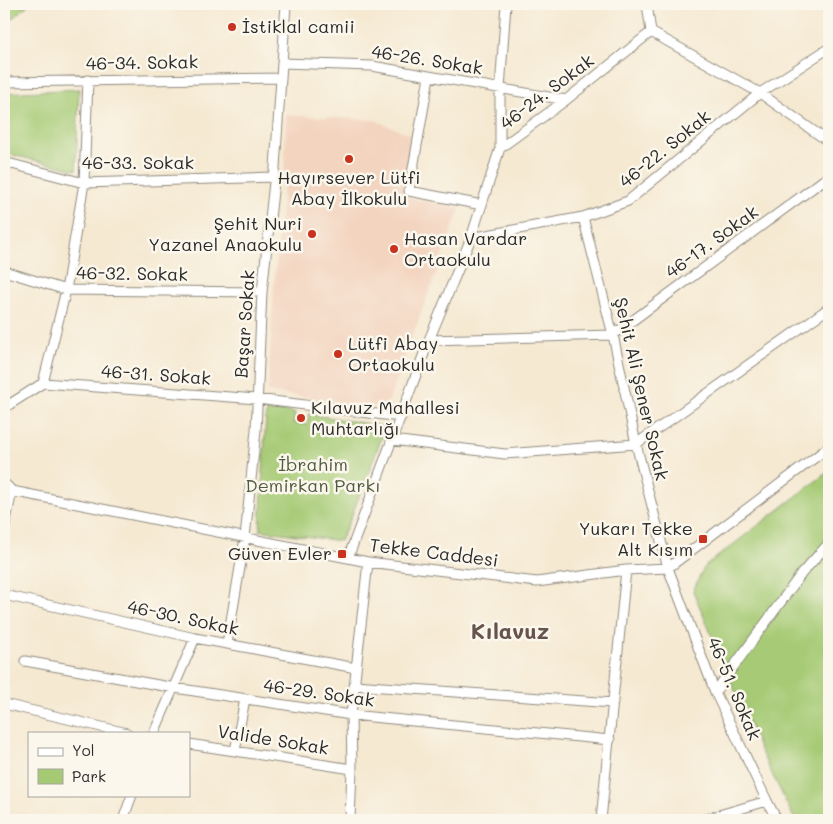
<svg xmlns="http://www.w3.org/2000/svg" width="833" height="824" viewBox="0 0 833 824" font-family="Mali,sans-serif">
  <rect width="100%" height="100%" fill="#fbf7ec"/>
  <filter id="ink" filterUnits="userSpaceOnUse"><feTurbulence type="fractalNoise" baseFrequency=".02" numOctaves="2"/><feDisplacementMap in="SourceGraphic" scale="10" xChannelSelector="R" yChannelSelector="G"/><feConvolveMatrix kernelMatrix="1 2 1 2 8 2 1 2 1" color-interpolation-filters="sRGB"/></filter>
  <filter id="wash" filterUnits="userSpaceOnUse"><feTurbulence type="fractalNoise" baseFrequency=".0096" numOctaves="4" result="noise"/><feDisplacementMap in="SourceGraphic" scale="20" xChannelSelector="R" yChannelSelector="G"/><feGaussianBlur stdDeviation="1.12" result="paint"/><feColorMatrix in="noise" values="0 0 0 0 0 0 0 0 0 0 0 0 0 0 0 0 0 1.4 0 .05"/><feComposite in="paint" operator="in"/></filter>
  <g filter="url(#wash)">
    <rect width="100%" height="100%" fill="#f5e9d2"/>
    <!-- built -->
    <path fill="#f3d4bf" d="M286,115L374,120L419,138L403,196L460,208L386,408L268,392L274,283L284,181Z"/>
    <!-- green -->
    <path fill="#a6ca74" stroke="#687a50" d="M4,4H29L4,26Z
      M79,89L76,170L4,153V93Z
      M271,408L295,413L293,423L307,425L309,414L386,427L350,520L340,541L260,530L266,414Z
      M829,471V820H795L760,750L693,591L704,567Z"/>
  </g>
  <g filter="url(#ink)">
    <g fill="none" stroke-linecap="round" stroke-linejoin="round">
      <defs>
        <path id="minor" d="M647,4L651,32L760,93L829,142
          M282,63L372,66L566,100
          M429,77L409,191L482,205
          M4,82L281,78
          M500,148V89L506,4
          M4,162L84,183L274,177
          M583,217L613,335L636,444L668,568L715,692L767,801L777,820
          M471,238L583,217L628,201L760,93L829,48
          M4,271L66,290L262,292
          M429,340L613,335L829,176
          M43,383L66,290L84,183L88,80
          M4,408L43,383L257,399L401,417
          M392,440L505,454L636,444L829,308
          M4,483L12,491L368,562L537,582L626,570L668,568L829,447
          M4,530L12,491
          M348,558L429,340L471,238L500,148L566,100L651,32
          M4,595L195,638L356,668
          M227,644L245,538L256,430L262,292L274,182L286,4
          M25,661L175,688L351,715L610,740
          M354,685L613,703
          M715,692L802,573L829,543
          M4,704L127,733
          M154,733L195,638
          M189,744L352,769
          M235,751L245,699
          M123,820L132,795
          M350,820L352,769L351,715L368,562
          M601,820L626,570
          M702,820L767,801"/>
      </defs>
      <!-- minor casing -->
      <use href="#minor" stroke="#908a7e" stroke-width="11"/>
      <!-- minor -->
      <use href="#minor" stroke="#fff" stroke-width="9"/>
    </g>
  </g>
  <!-- markers -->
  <g fill="#c8321e" stroke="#fbf7ec" stroke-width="2">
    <circle cx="232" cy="27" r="5"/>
    <circle cx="349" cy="159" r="5"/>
    <circle cx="312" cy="234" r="5"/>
    <circle cx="394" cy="249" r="5"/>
    <circle cx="338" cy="354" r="5"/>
    <circle cx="301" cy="418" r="5"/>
    <rect x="698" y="534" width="10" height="10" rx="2.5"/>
    <rect x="337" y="549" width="10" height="10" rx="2.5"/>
  </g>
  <g text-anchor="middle" stroke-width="5" stroke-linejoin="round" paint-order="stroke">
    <!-- poi labels -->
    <g font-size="18" fill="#2b2b2b" stroke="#fbf7ec" text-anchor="start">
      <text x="242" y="33">İstiklal camii</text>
      <text x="349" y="184" text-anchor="middle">Hayırsever Lütfi<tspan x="349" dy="21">Abay İlkokulu</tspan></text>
      <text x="302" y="230" text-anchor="end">Şehit Nuri<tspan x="302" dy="21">Yazanel Anaokulu</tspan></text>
      <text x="404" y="245">Hasan Vardar<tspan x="404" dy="21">Ortaokulu</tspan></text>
      <text x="348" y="350">Lütfi Abay<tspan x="348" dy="21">Ortaokulu</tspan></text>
      <text x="311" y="414">Kılavuz Mahallesi<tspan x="311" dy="21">Muhtarlığı</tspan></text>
      <text x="693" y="535" text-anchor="end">Yukarı Tekke<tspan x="693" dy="21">Alt Kısım</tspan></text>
      <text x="332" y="560" text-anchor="end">Güven Evler</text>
    </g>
    <!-- street labels -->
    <g font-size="18" fill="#2b2b2b" stroke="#fbf7ec">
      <text transform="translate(427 60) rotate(9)" y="6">46-26. Sokak</text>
      <text transform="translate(142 63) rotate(-1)" y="6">46-34. Sokak</text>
      <text transform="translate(547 92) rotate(-37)" y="6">46-24. Sokak</text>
      <text transform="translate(665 149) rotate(-39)" y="6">46-22. Sokak</text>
      <text x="138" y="169">46-33. Sokak</text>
      <text transform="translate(712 242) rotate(-36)" y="6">46-17. Sokak</text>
      <text transform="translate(132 274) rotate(1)" y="6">46-32. Sokak</text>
      <text transform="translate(245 324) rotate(-86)" y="6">Başar Sokak</text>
      <text transform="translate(156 375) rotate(4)" y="6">46-31. Sokak</text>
      <text transform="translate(641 389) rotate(77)" y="6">Şehit Ali Şener Sokak</text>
      <text transform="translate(434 553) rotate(7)" y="6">Tekke Caddesi</text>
      <text transform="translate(183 618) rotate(12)" y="6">46-30. Sokak</text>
      <text transform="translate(734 689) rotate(67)" y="6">46-51. Sokak</text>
      <text transform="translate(319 693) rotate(8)" y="6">46-29. Sokak</text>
      <text transform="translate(273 740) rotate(9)" y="6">Valide Sokak</text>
    </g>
    <!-- park labels -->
    <g font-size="18" fill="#505b41" stroke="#fbf7ec">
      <text x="313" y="471">İbrahim<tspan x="313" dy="21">Demirkan Parkı</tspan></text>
    </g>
    <!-- district labels -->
    <g font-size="22" font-weight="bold" fill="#67544d" stroke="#fbf7ec">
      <text x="510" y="639">Kılavuz</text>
    </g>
  </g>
  <!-- margin -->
  <rect width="833" height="824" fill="none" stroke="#fbf7ec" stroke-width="20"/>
  <!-- legend -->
  <rect x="28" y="732" width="162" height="65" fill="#fbf7ec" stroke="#a8a59f"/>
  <rect x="38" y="748" width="25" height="8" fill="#ffffff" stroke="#a8a59f"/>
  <text x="72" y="756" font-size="15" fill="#2b2b2b">Yol</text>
  <rect x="38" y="769" width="25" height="15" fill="#a6ca74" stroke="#a8a59f"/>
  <text x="72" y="782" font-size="15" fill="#2b2b2b">Park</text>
</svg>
